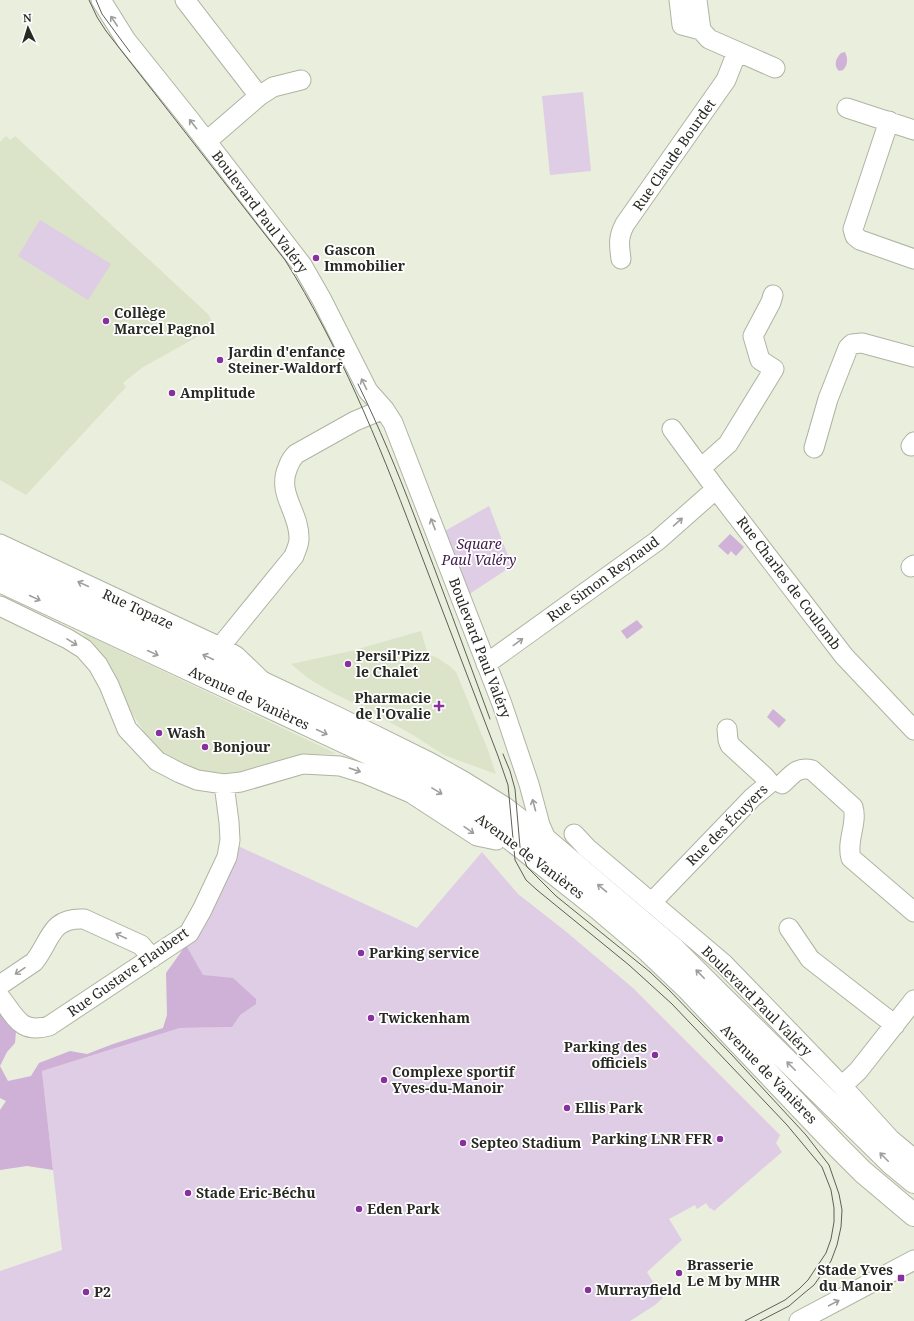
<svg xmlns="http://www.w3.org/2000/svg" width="914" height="1321" viewBox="0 0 914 1321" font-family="'Noto Serif',serif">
  <rect width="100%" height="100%" fill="#e9efdc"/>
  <!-- built -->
  <path fill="#dbe3c9" d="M6,136L10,140L15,136L208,314L215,327L143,367L123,383L126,387L26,495L0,480V142Z
    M421,631L428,655L436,657L448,665L456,672L488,750L496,774L444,755L413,735L364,708L335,694L309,679L291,664L351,651Z
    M81,632L337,754H305L251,770L226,774L207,773L187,767L171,759L153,745L128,707L98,652Z"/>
  <!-- green -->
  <path fill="#dfcce5" d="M583,92L591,171L550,175L542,96Z
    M40,220L111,264L88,300L18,256Z
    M489,506L512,566L468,595L443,532Z
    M236,845L417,928L482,852L518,894L564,930L633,988L780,1135L776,1143L782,1152L714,1211L711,1208L710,1209L706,1203L697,1209L695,1205L669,1219L682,1240L647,1272L663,1298L655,1305L630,1321H0V1271L62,1250L42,1071L180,1028L232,1027L186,945Z"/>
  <!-- forest -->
  <path fill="#cfb1d8" d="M186,945L203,975L233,978L256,999V1004L240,1015L232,1027L180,1028L42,1071L53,1170L27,1166L0,1170V1110L6,1101L0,1098V1066L8,1081L31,1076L39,1063L70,1051L87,1054L113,1044L163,1028L167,1015L166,973Z
    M0,1013L8,1024L16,1032L15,1043L7,1052L0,1066Z"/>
  <!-- water -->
  <path fill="#d0b1d8" d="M845,52C848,58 848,65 843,70L839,71C833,65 836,58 841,53Z
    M730,534L744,547L736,556L731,551L728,555L718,546Z
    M637,620L643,627L627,639L621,631Z
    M773,709L786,720L779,728L767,717Z"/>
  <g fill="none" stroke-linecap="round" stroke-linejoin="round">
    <defs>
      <path id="minor" d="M101,0L126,40L190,120L302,265L322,300L368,391L384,409L393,423L502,704L529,784L540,825L547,841
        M185,0L259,96
        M679,0L682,25L701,30
        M697,0L701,30L709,39L775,68
        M847,108L914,130
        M889,121L853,229L855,236L860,240L914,259
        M207,141L259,96L273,87L301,80
        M621,259C619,244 618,237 625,224L726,80L737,52
        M672,429L716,489L844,656L914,730
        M911,446L914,442
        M814,448L828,399L848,348L852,344L862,343L914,357
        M701,468L728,444L774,369L760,360L753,336L771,302L773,295
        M0,544L220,647L236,656L260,679
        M911,567L914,565
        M0,606L68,639L84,649L98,665L109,685L127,729L157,761L180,773L197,780L224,784L241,782L303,764L340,766L366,774L411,793L477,836L496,840L502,832
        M220,647L294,556C296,550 299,545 299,539C300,512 276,494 288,467C290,461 292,458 296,454L355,421L384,409
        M486,664L657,541L716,489
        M782,784C792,775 797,766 812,770L853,807C858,823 846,841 851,858L914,912
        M574,834L587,848L724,964L842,1086L890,1139L914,1159
        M652,902L753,797L770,783L765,777L730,745L728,740L727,729
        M789,928L810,959L895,1025
        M0,985L34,962C51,941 50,917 84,919L141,945L152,958
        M0,997C16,1017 20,1034 49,1026L189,933L202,910L227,857L230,840L229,822L224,784
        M842,1086L858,1071L914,1000
        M799,1321L914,1260"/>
      <path id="major" d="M0,559L337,718L428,763L462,782L504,808L547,841L674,949L720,995L891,1163L914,1182
        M0,581L366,752L426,784L488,823L512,840L598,908L645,948L687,988L837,1146L863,1172L914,1215"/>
    </defs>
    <!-- minor casing -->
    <use href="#minor" stroke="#aeb4a1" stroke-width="21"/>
    <!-- major casing -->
    <use href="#major" stroke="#aeb4a1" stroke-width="24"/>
    <!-- minor -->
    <use href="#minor" stroke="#fff" stroke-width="19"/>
    <!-- major -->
    <use href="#major" stroke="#fff" stroke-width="22"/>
    <!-- tram -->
    <path stroke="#5d6055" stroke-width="1" d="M89,0L97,17L106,31L285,260C339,346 378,441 414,536C442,609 470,683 498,756L508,785L515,860L526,880L537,890L629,965L672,1004L787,1125L822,1167L831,1190L834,1208V1222L831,1239L826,1253L808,1280L799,1289L785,1300L745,1321
      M96,0L102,14L130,52
      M358,384C379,427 397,470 414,515C440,582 465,651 490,719
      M503,754L510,771L515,789L520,847L527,867L556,896L650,972L669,990L731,1054L806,1135L829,1165L839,1194L842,1210L841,1227L837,1245L831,1261L814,1285L803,1294L789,1306L760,1321"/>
  </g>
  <!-- one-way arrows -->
  <defs><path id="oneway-shaft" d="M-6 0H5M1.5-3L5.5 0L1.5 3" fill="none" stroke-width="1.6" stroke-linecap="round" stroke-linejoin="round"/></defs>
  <g stroke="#9e9f9c">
    <use href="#oneway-shaft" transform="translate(114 21) rotate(-124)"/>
    <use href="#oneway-shaft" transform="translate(193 124) rotate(-128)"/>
    <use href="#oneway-shaft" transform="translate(364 384) rotate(-116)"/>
    <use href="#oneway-shaft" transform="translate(678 522) rotate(-41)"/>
    <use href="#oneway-shaft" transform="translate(433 524) rotate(-111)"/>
    <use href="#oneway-shaft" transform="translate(83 584) rotate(-155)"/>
    <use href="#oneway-shaft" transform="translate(35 598) rotate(25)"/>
    <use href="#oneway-shaft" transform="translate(72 642) rotate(32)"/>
    <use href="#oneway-shaft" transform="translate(518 642) rotate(-36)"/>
    <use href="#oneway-shaft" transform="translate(153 653) rotate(25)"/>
    <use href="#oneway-shaft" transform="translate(208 657) rotate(-155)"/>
    <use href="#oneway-shaft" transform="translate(322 732) rotate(25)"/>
    <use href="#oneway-shaft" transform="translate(355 770) rotate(19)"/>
    <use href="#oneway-shaft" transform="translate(437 791) rotate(31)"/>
    <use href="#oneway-shaft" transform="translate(534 805) rotate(-105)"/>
    <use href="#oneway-shaft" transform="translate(469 830) rotate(35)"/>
    <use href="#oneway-shaft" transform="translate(602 888) rotate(-140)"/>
    <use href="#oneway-shaft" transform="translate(121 936) rotate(-155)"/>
    <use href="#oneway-shaft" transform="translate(20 971) rotate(146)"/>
    <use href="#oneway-shaft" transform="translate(700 974) rotate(-134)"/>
    <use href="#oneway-shaft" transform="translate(791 1066) rotate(-135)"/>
    <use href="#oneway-shaft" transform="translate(884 1157) rotate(-135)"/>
    <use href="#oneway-shaft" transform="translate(834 1303) rotate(-28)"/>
  </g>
  <!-- markers -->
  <g fill="#88319e" stroke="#fff" stroke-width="1.5">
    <circle cx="316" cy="258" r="4"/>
    <circle cx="106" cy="321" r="4"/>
    <circle cx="220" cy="360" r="4"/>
    <circle cx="172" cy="393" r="4"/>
    <circle cx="348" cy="664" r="4"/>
    <path d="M437 700h4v4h4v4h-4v4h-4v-4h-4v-4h4z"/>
    <circle cx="159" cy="733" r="4"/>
    <circle cx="205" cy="747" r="4"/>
    <circle cx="361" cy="953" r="4"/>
    <circle cx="371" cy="1018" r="4"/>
    <circle cx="655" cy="1055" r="4"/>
    <circle cx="384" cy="1080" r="4"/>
    <circle cx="567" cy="1108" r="4"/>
    <circle cx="720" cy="1139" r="4"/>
    <circle cx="463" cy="1143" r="4"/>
    <circle cx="188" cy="1193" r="4"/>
    <circle cx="359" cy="1209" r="4"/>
    <circle cx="679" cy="1273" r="4"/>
    <rect x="897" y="1274" width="8" height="8" rx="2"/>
    <circle cx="588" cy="1290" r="4"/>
    <circle cx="86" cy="1292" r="4"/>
  </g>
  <g text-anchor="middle" stroke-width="3.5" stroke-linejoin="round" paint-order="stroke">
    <!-- street labels -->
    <g font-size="14" fill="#272922" stroke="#fff">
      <text transform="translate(674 155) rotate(-55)" y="5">Rue Claude Bourdet</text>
      <text transform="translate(260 212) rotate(53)" y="5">Boulevard Paul Valéry</text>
      <text transform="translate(603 579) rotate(-36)" y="5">Rue Simon Reynaud</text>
      <text transform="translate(789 583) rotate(53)" y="5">Rue Charles de Coulomb</text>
      <text transform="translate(138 609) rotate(25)" y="5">Rue Topaze</text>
      <text transform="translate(480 648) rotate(69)" y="5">Boulevard Paul Valéry</text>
      <text transform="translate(249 698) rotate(25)" y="5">Avenue de Vanières</text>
      <text transform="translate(727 825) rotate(-45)" y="5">Rue des Écuyers</text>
      <text transform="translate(530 856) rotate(37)" y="5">Avenue de Vanières</text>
      <text transform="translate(128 972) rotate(-35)" y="5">Rue Gustave Flaubert</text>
      <text transform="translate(757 1001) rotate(45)" y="5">Boulevard Paul Valéry</text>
      <text transform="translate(769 1074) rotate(46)" y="5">Avenue de Vanières</text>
    </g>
    <!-- poi labels -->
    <g font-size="14" font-weight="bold" fill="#272922" stroke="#fff" text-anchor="start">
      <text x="324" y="255">Gascon<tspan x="324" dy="16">Immobilier</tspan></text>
      <text x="114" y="318">Collège<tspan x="114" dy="16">Marcel Pagnol</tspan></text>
      <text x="228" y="357">Jardin d'enfance<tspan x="228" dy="16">Steiner-Waldorf</tspan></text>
      <text x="180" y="398">Amplitude</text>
      <text x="356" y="661">Persil'Pizz<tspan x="356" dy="16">le Chalet</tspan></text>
      <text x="431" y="703" text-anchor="end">Pharmacie<tspan x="431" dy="16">de l'Ovalie</tspan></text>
      <text x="167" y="738">Wash</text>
      <text x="213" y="752">Bonjour</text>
      <text x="369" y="958">Parking service</text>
      <text x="379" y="1023">Twickenham</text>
      <text x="647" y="1052" text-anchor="end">Parking des<tspan x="647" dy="16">officiels</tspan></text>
      <text x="392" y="1077">Complexe sportif<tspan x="392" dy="16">Yves-du-Manoir</tspan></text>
      <text x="575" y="1113">Ellis Park</text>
      <text x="712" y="1144" text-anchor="end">Parking LNR FFR</text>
      <text x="471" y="1148">Septeo Stadium</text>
      <text x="196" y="1198">Stade Eric-Béchu</text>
      <text x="367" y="1214">Eden Park</text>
      <text x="687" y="1270">Brasserie<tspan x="687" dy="16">Le M by MHR</tspan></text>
      <text x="893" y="1275" text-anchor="end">Stade Yves<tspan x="893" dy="16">du Manoir</tspan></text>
      <text x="596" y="1295">Murrayfield</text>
      <text x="94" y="1297">P2</text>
    </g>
    <!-- park labels -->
    <g font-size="14" font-style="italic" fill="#401a4a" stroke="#fff">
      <text x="479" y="549">Square<tspan x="479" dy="16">Paul Valéry</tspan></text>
    </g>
  </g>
  <!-- north arrow -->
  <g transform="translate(28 28) rotate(356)" stroke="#ffffff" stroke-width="3" paint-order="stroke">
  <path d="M0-3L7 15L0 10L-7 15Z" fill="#272922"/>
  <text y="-6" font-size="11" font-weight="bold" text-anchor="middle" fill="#272922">N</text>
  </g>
</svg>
